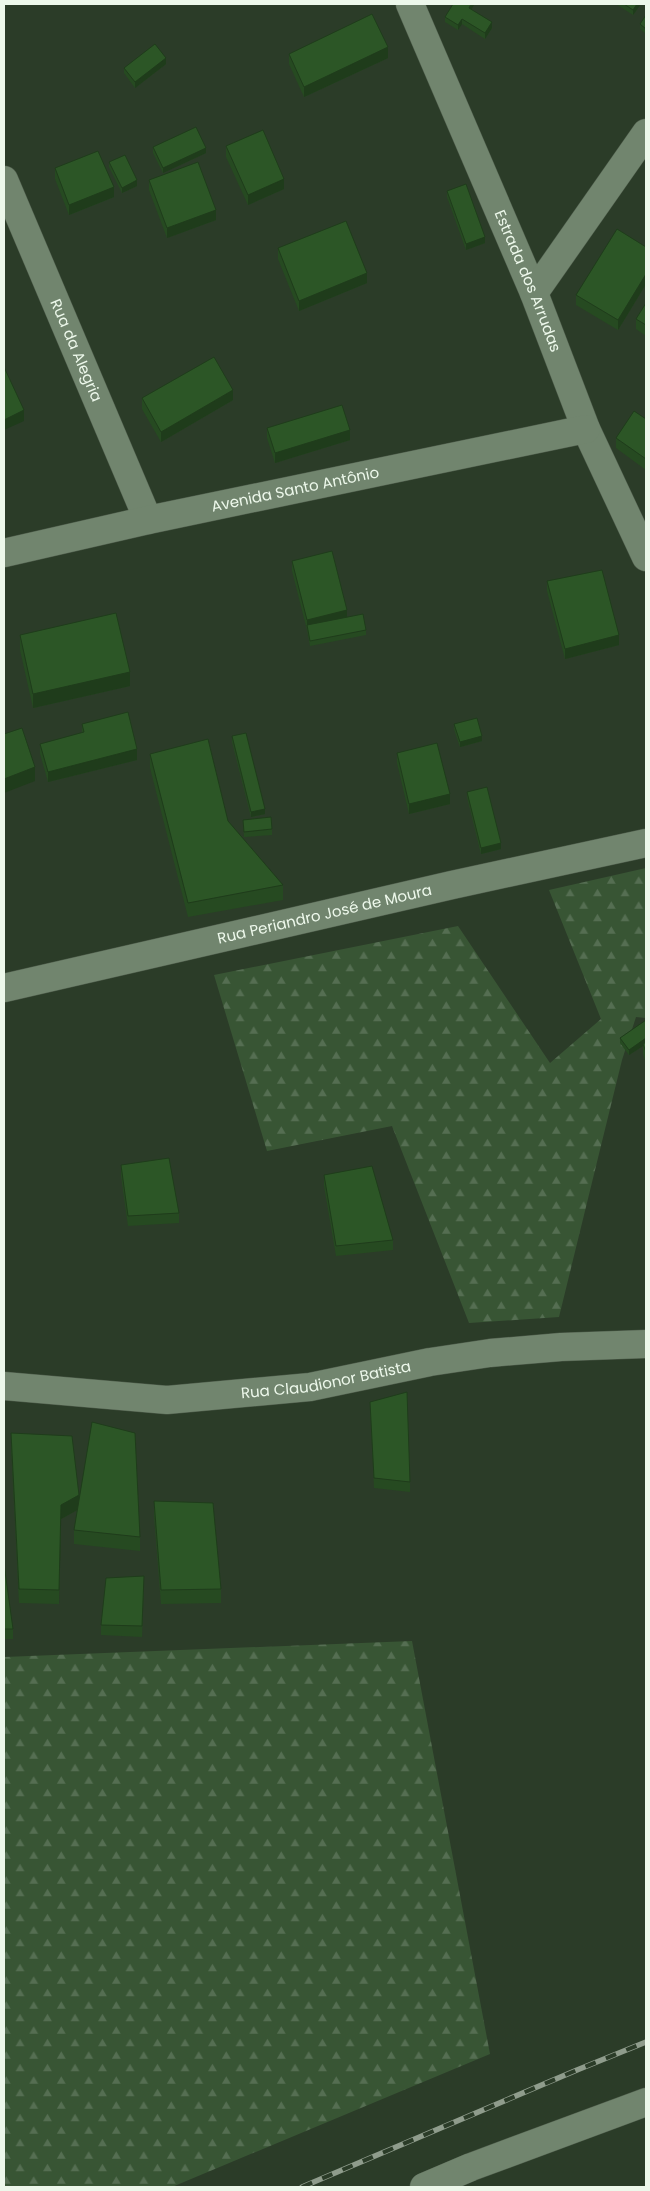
<svg xmlns="http://www.w3.org/2000/svg" width="650" height="2191" viewBox="0 0 650 2191" font-family="Poppins,sans-serif">
  <defs>
    <pattern id="forest-firs" width="22" height="20" patternUnits="userSpaceOnUse" patternTransform="scale(1.25)"><rect width="22" height="20" fill="#385534"/><path d="M5 1l3.5 6h-7zM16 11l3.5 6h-7z" fill="#556e52"/></pattern>
  </defs>
  <rect width="100%" height="100%" fill="#2b3c28"/>
  <!-- forest -->
  <path fill="url(#forest-firs)" d="M646,868V1018L636,1017L622,1060L559,1317L469,1323L392,1126L267,1151L214,975L458,926L550,1063L601,1019L549,890Z
    M412,1641L490,2054L172,2187H4V1657Z"/>
  <g fill="none" stroke-linecap="round" stroke-linejoin="round">
    <defs>
      <g id="minor">
        <path id="s1" d="M410,4L534,293L586,429L646,557"/>
        <path id="s2" d="M4,180L148,520"/>
        <path d="M534,293L646,133"/>
        <path id="s3" d="M4,553L148,520L586,429"/>
        <path id="s4" d="M4,988L452,885L646,843"/>
        <path d="M424,2187L471,2167L646,2102"/>
      </g>
      <g id="secondary">
        <path id="s5" d="M4,1386L167,1400L310,1387L430,1362L490,1353L561,1347L646,1344"/>
      </g>
    </defs>
    <!-- minor casing -->
    <use href="#minor" stroke="#4c5a49" stroke-width="29"/>
    <!-- secondary casing -->
    <use href="#secondary" stroke="#4c5a49" stroke-width="29"/>
    <!-- minor -->
    <use href="#minor" stroke="#71856e" stroke-width="28"/>
    <!-- secondary -->
    <use href="#secondary" stroke="#71856e" stroke-width="28"/>
    <defs>
      <path id="rail" d="M302,2187L577,2070L646,2042"/>
    </defs>
    <!-- rail casing -->
    <use href="#rail" stroke="#8f9c8c" stroke-width="5.5"/>
    <!-- rail -->
    <use href="#rail" stroke="#2b3c28" stroke-width="4" stroke-dasharray="11" stroke-linecap="butt"/>
  </g>
  <!-- wall -->
  <path fill="#264a21" d="M474,4L471,9L492,28L485,39L462,24L458,30L445,22V17Z
    M616,4H641L633,15Z
    M646,15V34L640,29V24Z
    M289,54L388,58L304,97L289,64Z
    M166,64L135,88L124,73V68Z
    M226,146L284,189L248,205L226,157Z
    M153,147L206,153L163,173L153,153Z
    M109,162L137,186L122,193L109,167Z
    M55,168L114,197L69,215L55,179Z
    M149,180L216,220L167,238L149,190Z
    M447,191L485,243L466,250L447,197Z
    M646,247V284L618,330L576,305V295Z
    M278,248L367,283L299,311L278,259Z
    M646,303V336L636,329V319Z
    M142,398L233,400L161,442L142,409Z
    M646,419V470L616,448V438Z
    M267,428L350,440L275,463L267,438Z
    M292,561L347,617L366,630V635L310,646L307,630L292,571Z
    M547,581L619,645L565,659L547,591Z
    M20,635L130,686L33,708L20,650Z
    M82,724L137,760L48,782L40,754V744L82,733Z
    M454,724L482,741L460,747L454,729Z
    M232,736L265,814L251,817L232,742Z
    M397,753L450,804L409,814L397,763Z
    M150,754L228,821L283,885V900L188,917L150,768Z
    M467,792L501,849L481,854L467,797Z
    M243,820L272,829V835L244,837Z
    M646,1020V1063L643,1054V1046L629,1055L620,1043V1038Z
    M121,1165L179,1213V1223L128,1226L121,1176Z
    M324,1175L393,1240V1250L336,1256L324,1186Z
    M370,1402L410,1482V1492L374,1488Z
    M11,1433L79,1499L140,1537V1551L74,1544V1530L77,1510L61,1519L59,1604L19,1603L11,1447Z
    M154,1501L221,1589V1603L161,1604L154,1516Z
    M4,1564L13,1629V1639H4Z
    M144,1586L142,1637L101,1635V1625Z"/>
  <!-- shaded-wall -->
  <path fill="#1f3c1b" d="M471,4H474V5L469,13V8Z
    M637,4H641L633,15V10Z
    M462,19V24L458,30V25Z
    M492,22V28L485,39V33Z
    M388,47V58L304,97V87Z
    M166,58V64L135,88V82Z
    M206,148V153L163,173V168Z
    M284,179V189L248,205V195Z
    M137,180V186L122,193V188Z
    M114,187V197L69,215V205Z
    M216,210V220L167,238V228Z
    M485,237V243L466,250V244Z
    M367,273V283L299,311V301Z
    M646,274V284L618,330V320Z
    M233,390V400L161,442V432Z
    M24,410V421L4,430V420Z
    M350,430V440L275,463V453Z
    M347,610V620L307,625V620Z
    M619,635V645L565,659V649Z
    M130,672V686L33,708V694Z
    M482,736V741L460,747V742Z
    M137,749V760L48,782V772Z
    M35,767V781L4,793V779Z
    M450,794V804L409,814V804Z
    M265,809V814L251,817V812Z
    M501,843V849L481,854V848Z
    M646,1038V1043L643,1044V1046L629,1055V1050Z
    M79,1495V1509L61,1519L59,1604L61,1505Z"/>
  <!-- building -->
  <path fill="#2c5626" stroke="#1f3c1b" d="M453,4H471L469,8L492,22L485,33L462,19L458,25L445,17Z
    M624,4H637L633,10Z
    M372,14L388,47L304,87L289,54Z
    M646,15V29L640,24Z
    M155,44L166,58L135,82L124,68Z
    M196,127L206,148L163,168L153,147Z
    M263,130L284,179L248,195L226,146Z
    M98,151L114,187L69,205L55,168Z
    M125,155L137,180L122,188L109,162Z
    M198,162L216,210L167,228L149,180Z
    M466,184L485,237L466,244L447,191Z
    M346,221L367,273L299,301L278,248Z
    M617,229L646,247V274L618,320L576,295Z
    M646,303V325L636,319Z
    M214,357L233,390L161,432L142,398Z
    M4,367L24,410L4,420Z
    M342,405L350,430L275,453L267,428Z
    M634,411L646,419V459L616,438Z
    M332,551L347,610L307,620L292,561Z
    M602,570L619,635L565,649L547,581Z
    M116,613L130,672L33,694L20,635Z
    M363,614L366,630L310,641L307,625Z
    M128,712L137,749L48,772L40,744L84,732L82,724Z
    M477,718L482,736L460,742L454,724Z
    M22,728L35,767L4,779V734Z
    M246,733L265,809L251,812L232,736Z
    M208,739L228,821L283,885L188,903L150,754Z
    M437,743L450,794L409,804L397,753Z
    M487,787L501,843L481,848L467,792Z
    M271,817L272,829L244,832L243,820Z
    M646,1020V1038L629,1050L620,1038Z
    M646,1042V1052L643,1044Z
    M169,1158L179,1213L128,1216L121,1165Z
    M372,1166L393,1240L336,1246L324,1175Z
    M407,1392L410,1482L374,1478L370,1402Z
    M92,1422L135,1433L140,1537L74,1530Z
    M11,1433L72,1436L79,1495L61,1505L59,1590L19,1589Z
    M154,1501L213,1503L221,1589L161,1590Z
    M4,1564L13,1629H4Z
    M144,1576L142,1626L101,1625L106,1578Z"/>
  <g text-anchor="middle" stroke-width="4" stroke-linejoin="round" paint-order="stroke">
    <!-- street labels -->
    <g font-size="15" fill="#edf8eb" stroke="#2b3c28">
      <text dy="5" stroke="none"><textPath href="#s1" startOffset="301">Estrada dos Arrudas</textPath></text>
      <text dy="5" stroke="none"><textPath href="#s2" startOffset="185">Rua da Alegria</textPath></text>
      <text dy="5" stroke="none"><textPath href="#s3" startOffset="298">Avenida Santo Antônio</textPath></text>
      <text dy="5" stroke="none"><textPath href="#s4" startOffset="329">Rua Periandro José de Moura</textPath></text>
      <text dy="5" stroke="none"><textPath href="#s5" startOffset="324">Rua Claudionor Batista</textPath></text>
    </g>
  </g>
  <!-- border -->
  <rect width="650" height="2191" fill="none" stroke="#edf8eb" stroke-width="10"/>
</svg>
